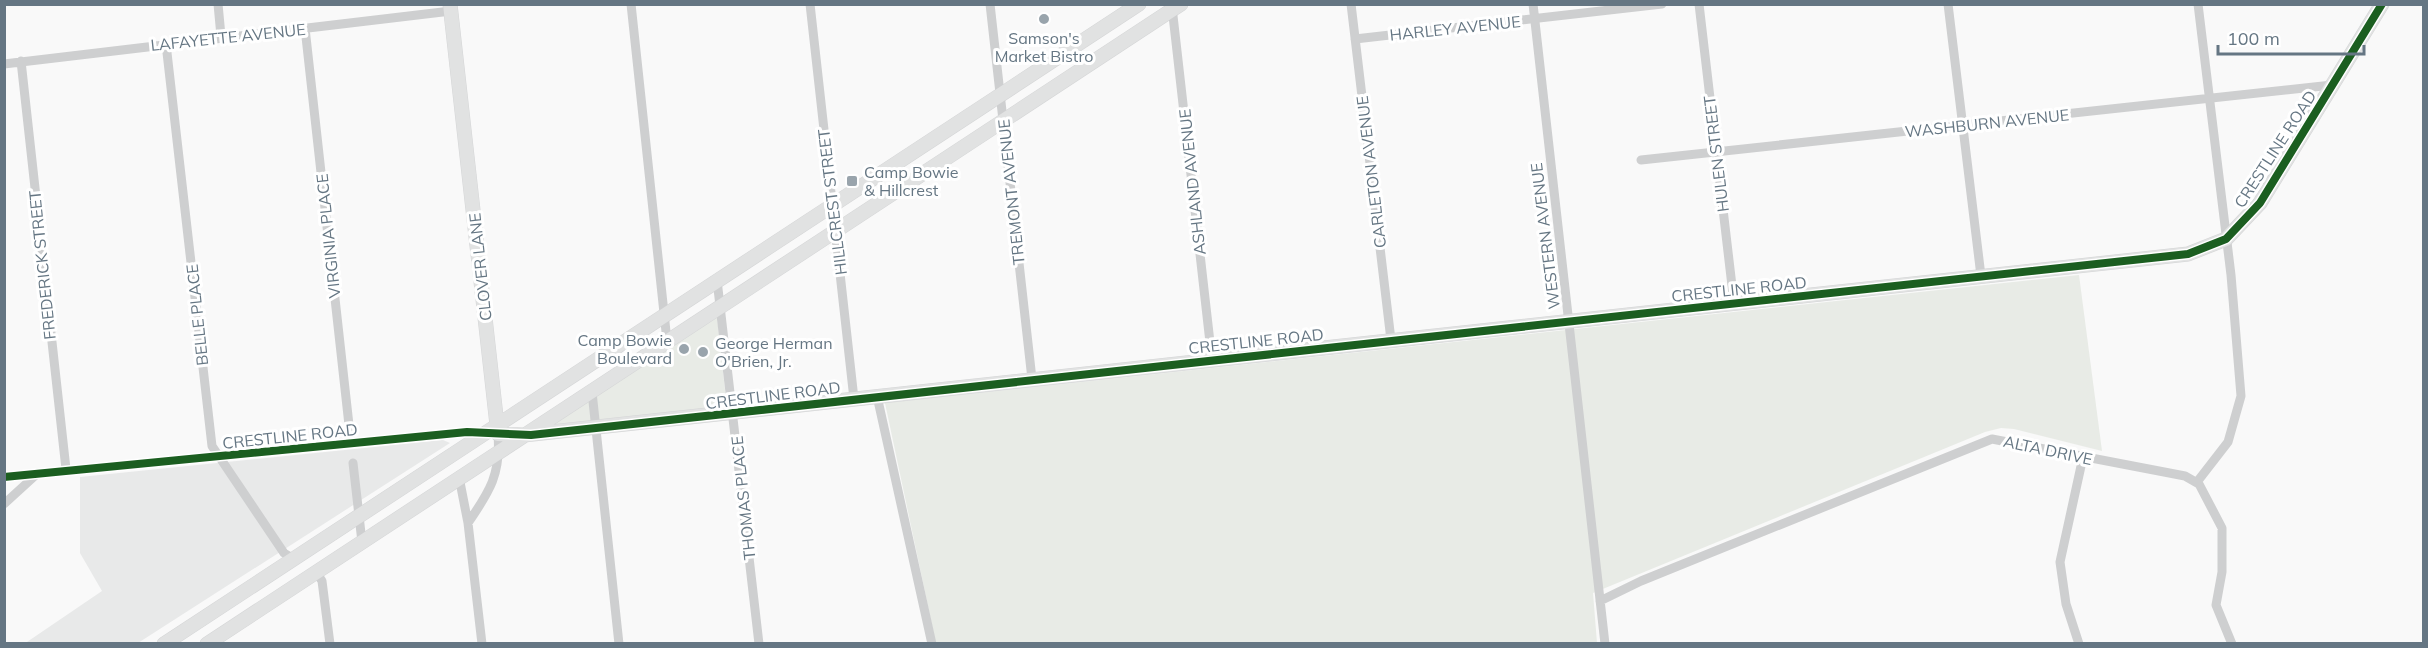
<svg xmlns="http://www.w3.org/2000/svg" width="2428" height="648" viewBox="0 0 2428 648" font-family="Mulish,sans-serif">
  <rect width="100%" height="100%" fill="#f9f9f9"/>
  <!-- built -->
  <path fill="#e8e9e9" d="M443,440L450,443L138,643L24,644L102,591L80,553V477Z"/>
  <!-- green -->
  <path fill="#e8ebe6" d="M2079,275L2102,451L2014,429L2001,428L1985,432L1593,593L1597,643L936,644L885,403Z
    M717,317L727,408L550,426Z"/>
  <g fill="none" stroke-linecap="round" stroke-linejoin="round">
    <defs>
      <path id="secondary" d="M450,4L498,434L524,435L2188,254L2226,239L2260,203L2382,4
        M164,644L1139,4
        M207,644L1181,4"/>
    </defs>
    <!-- secondary casing -->
    <use href="#secondary" stroke="#d5d6d7" stroke-width="15"/>
    <!-- street -->
    <path stroke="#cecfd0" stroke-width="9" d="M218,4L221,36
      M631,4L667,341
      M810,4L854,399
      M990,4L1032,379
      M1351,4L1391,340
      M1533,4L1605,644
      M1699,4L1734,303
      M1948,4L1981,276
      M1172,7L1212,360
      M305,28L351,443
      M1355,39L1662,4
      M166,44L212,446L284,553L294,559
      M21,61L66,469
      M4,64L451,11
      M1641,160L2332,85
      M717,280L759,644
      M592,392L619,644
      M877,396L932,644
      M353,463L362,542
      M4,477L467,432L498,434C501,474 490,491 468,523
      M459,477L468,523L482,644
      M2197,482L2228,442L2241,396L2231,275L2198,4
      M4,504L38,473
      M316,572L322,581L330,644
      M1600,601L1641,581L1992,439L2185,476L2199,484L2222,528V572L2216,605L2232,644
      M2079,644L2066,604L2060,562L2083,457"/>
    <!-- secondary -->
    <use href="#secondary" stroke="#e1e2e2" stroke-width="14"/>
    <defs>
      <path id="cycleway" d="M4,477L467,432L531,435L596,428L2188,254L2226,239L2260,203L2382,4"/>
    </defs>
    <!-- cycleway casing -->
    <use href="#cycleway" stroke="#fff" stroke-width="11"/>
    <!-- cycleway -->
    <use href="#cycleway" stroke="#1b5e20" stroke-width="8"/>
  </g>
  <!-- markers -->
  <g fill="#99a4ac" stroke="#fff" stroke-width="2">
    <circle cx="1044" cy="19" r="6"/>
    <rect x="846" y="175" width="12" height="12" rx="3"/>
    <circle cx="684" cy="349" r="6"/>
    <circle cx="703" cy="352" r="6"/>
  </g>
  <g text-anchor="middle" stroke-width="6" stroke-linejoin="round" paint-order="stroke">
    <!-- street labels -->
    <g font-size="16" fill="#657683" stroke="#fff">
      <text transform="translate(1455 28) rotate(-6)" y="6">HARLEY AVENUE</text>
      <text transform="translate(228 37) rotate(-6)" y="6">LAFAYETTE AVENUE</text>
      <text transform="translate(1987 123) rotate(-6)" y="6">WASHBURN AVENUE</text>
      <text transform="translate(2275 149) rotate(-57)" y="6">CRESTLINE ROAD</text>
      <text transform="translate(1716 154) rotate(-97)" y="6">HULEN STREET</text>
      <text transform="translate(1371 172) rotate(-97)" y="6">CARLETON AVENUE</text>
      <text transform="translate(1192 182) rotate(-96)" y="6">ASHLAND AVENUE</text>
      <text transform="translate(1011 192) rotate(-96)" y="6">TREMONT AVENUE</text>
      <text transform="translate(832 202) rotate(-97)" y="6">HILLCREST STREET</text>
      <text transform="translate(328 236) rotate(-96)" y="6">VIRGINIA PLACE</text>
      <text transform="translate(1545 236) rotate(-97)" y="6">WESTERN AVENUE</text>
      <text transform="translate(42 265) rotate(-96)" y="6">FREDERICK STREET</text>
      <text transform="translate(480 267) rotate(-96)" y="6">CLOVER LANE</text>
      <text transform="translate(1739 289) rotate(-6)" y="6">CRESTLINE ROAD</text>
      <text transform="translate(197 315) rotate(-96)" y="6">BELLE PLACE</text>
      <text transform="translate(1256 341) rotate(-6)" y="6">CRESTLINE ROAD</text>
      <text transform="translate(773 395) rotate(-7)" y="6">CRESTLINE ROAD</text>
      <text transform="translate(290 436) rotate(-6)" y="6">CRESTLINE ROAD</text>
      <text transform="translate(2048 450) rotate(12)" y="6">ALTA DRIVE</text>
      <text transform="translate(743 498) rotate(-96)" y="6">THOMAS PLACE</text>
    </g>
    <!-- poi labels -->
    <g font-size="16" fill="#657683" stroke="#fff" text-anchor="start">
      <text x="1044" y="44" text-anchor="middle">Samson's<tspan x="1044" dy="18">Market Bistro</tspan></text>
      <text x="864" y="178">Camp Bowie<tspan x="864" dy="18">&amp; Hillcrest</tspan></text>
      <text x="672" y="346" text-anchor="end">Camp Bowie<tspan x="672" dy="18">Boulevard</tspan></text>
      <text x="715" y="349">George Herman<tspan x="715" dy="18">O'Brien, Jr.</tspan></text>
    </g>
  </g>
  <!-- border -->
  <rect width="2428" height="648" fill="none" stroke="#657683" stroke-width="12"/>
  <!-- scale -->
  <path d="M2218 45v9h146v-9" fill="none" stroke="#657683" stroke-width="3"/>
  <text x="2227" y="45" font-size="18" fill="#657683" stroke="#ffffff" stroke-width="4.5" paint-order="stroke">100 m</text>
</svg>
